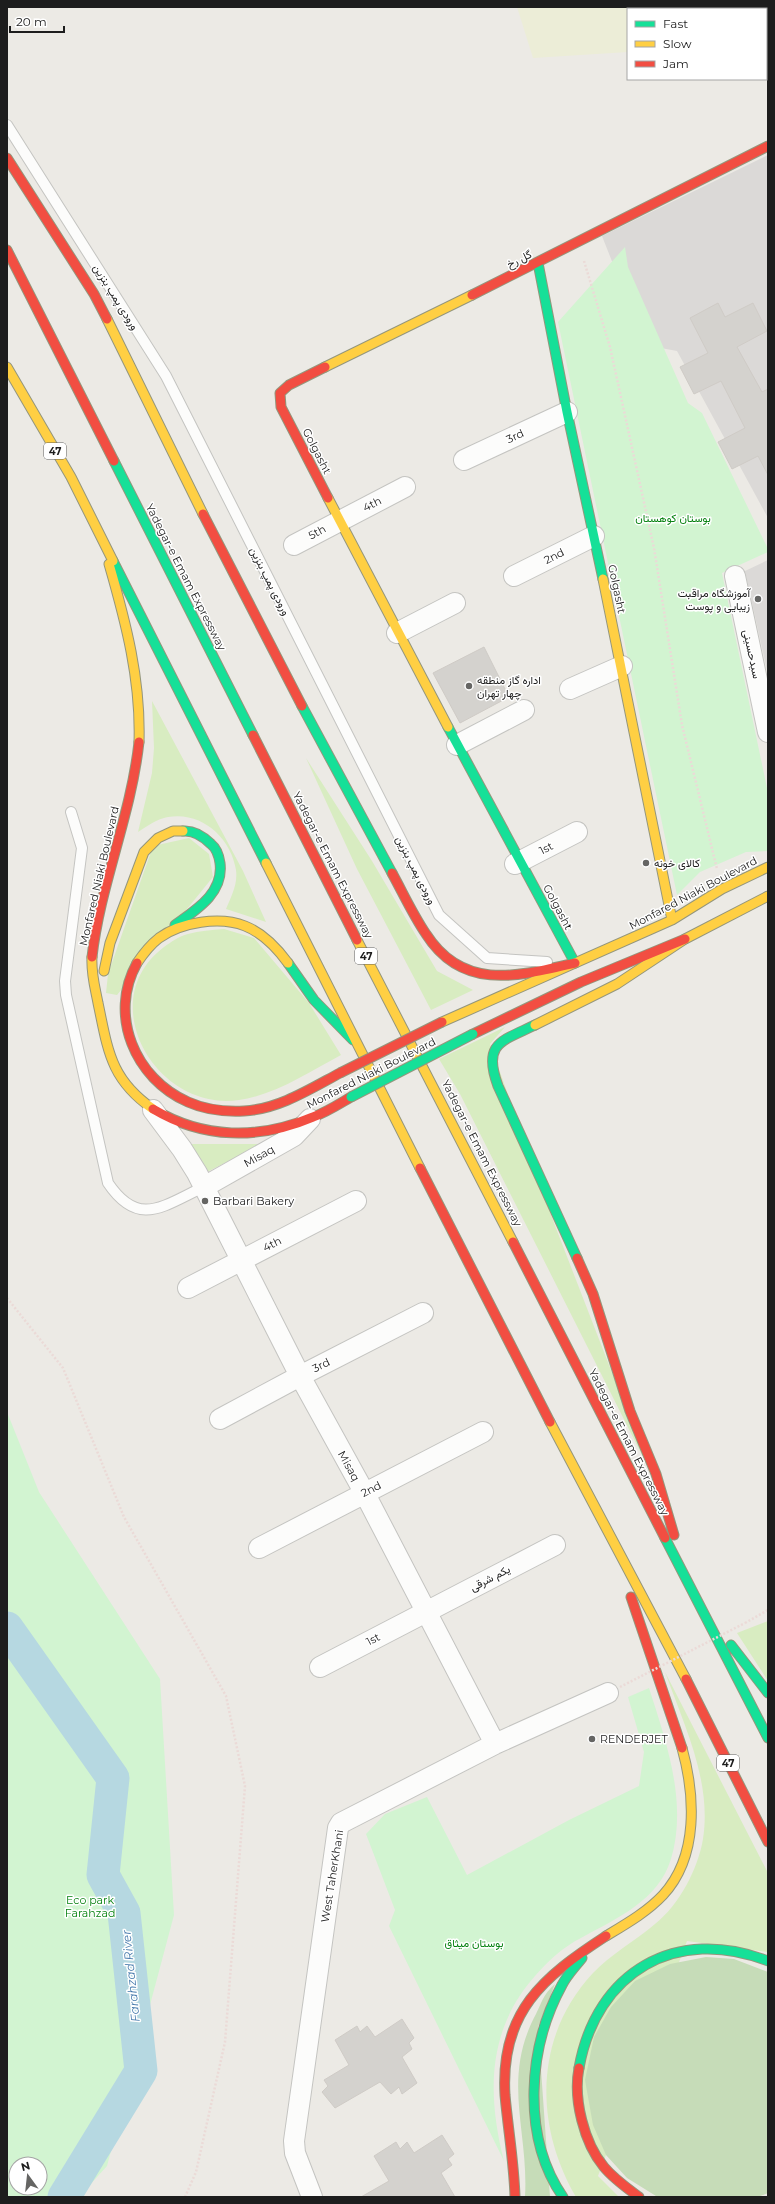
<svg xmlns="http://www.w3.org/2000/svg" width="775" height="2204" viewBox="0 0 775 2204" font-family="Montserrat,Vazirmatn,sans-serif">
  <rect width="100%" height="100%" fill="#eceae5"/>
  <!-- residential -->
  <path fill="#dbd9d7" d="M768,155V518L677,351L645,345L602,236Z
    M768,560V675L745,571Z"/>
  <!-- farmland -->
  <path fill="#ecedd7" d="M517,7H768V43H766V9H628V52L533,58Z"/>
  <!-- grass -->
  <path fill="#d8ecc1" d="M152,701L243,871L266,922L226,909C231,897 238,884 236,870C231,838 202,811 168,817C157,819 147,826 138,832L152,773L154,748Z
    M306,758L372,861L437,971L473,990L431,1010L357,869Z
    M189,838L209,854L213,877L117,995L106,993L108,974L153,846Z
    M224,929L254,938L309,1003L341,1055C309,1072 275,1095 239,1100C156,1112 92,1001 164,947C171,942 179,936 188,934C199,931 212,930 224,929Z
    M505,1027L490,1044L554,1223L650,1471L460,1094L439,1059Z
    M191,1144H262L207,1172Z
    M768,1621V1681L737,1633Z
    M665,1672L768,1873V1952L687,1941L598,2176L619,2197H576C534,2125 534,2036 593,1973C611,1954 635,1941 655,1924C679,1905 698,1869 703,1839C712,1781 684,1725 665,1672Z"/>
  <!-- forest -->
  <path fill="#c6dcb8" d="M706,1957L734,1959L768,1972V2193L758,2197L656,2196L627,2178L606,2155L593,2125L585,2080L594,2037L611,2007L635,1981L670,1964Z
    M555,1984L538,2027L550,2197H525C529,2131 501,2079 536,2014C543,2000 543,1995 555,1984Z"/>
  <!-- park -->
  <path fill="#d2f4d1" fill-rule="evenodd" d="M625,247L628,267L688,403L702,413L768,549V552L722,573L768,793V851L746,852L700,872L677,895L558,322Z
    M7,1412L39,1492L160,1679L174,1915L107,2166L79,2197H7ZM16,2164H40V2188H16Z
    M649,1688C666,1741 688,1803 671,1859C658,1901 617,1918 581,1938C563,1947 548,1961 535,1976C487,2030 487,2094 504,2161L389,1926L395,1910L366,1834L385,1814L427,1797L467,1875L569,1820L639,1786L644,1752L628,1697Z"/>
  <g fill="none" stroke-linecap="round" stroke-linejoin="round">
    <!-- river -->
    <path stroke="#b6d8e1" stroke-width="33" d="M7,1628L113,1778L103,1875L124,1913L141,2071L64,2197"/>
  </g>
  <!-- building -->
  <path fill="#d4d2ce" stroke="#cfcbc6" d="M718,303L725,317L753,303L767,331L737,347L762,392L768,389V475L758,456L732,469L718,442L745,428L721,381L694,394L680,367L708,353L690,318Z
    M484,647L509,697L460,723L433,673Z
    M402,2019L414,2038L409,2043L412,2049L402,2057L417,2083L402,2094L399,2087L391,2094L380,2082L335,2108L322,2092L328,2086L324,2080L349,2065L335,2040L357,2026L360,2032L367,2026L375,2037Z
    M442,2135L454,2154L448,2159L452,2165L441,2173L455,2197H361L389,2181L374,2156L396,2142L400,2149L407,2142L414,2153Z"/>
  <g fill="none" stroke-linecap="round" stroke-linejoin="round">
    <defs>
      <path id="lane" d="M7,125L166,376L439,915L487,958L547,962
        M71,812L82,848L65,981L66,995L108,1183C139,1229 164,1205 204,1187"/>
      <path id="street" d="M464,460L567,412
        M294,545L405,487
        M514,576L594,536
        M735,576L768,732
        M397,633L455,603
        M570,689L622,666
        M457,745L524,710
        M515,864L577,832
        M153,1110L182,1149L197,1173L300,1376L364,1492L495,1744
        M204,1187L294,1136L310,1119
        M188,1288L356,1201
        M220,1419L300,1376L423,1313
        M259,1548L483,1432
        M320,1667L555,1545
        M312,2197L295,2153L294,2141L338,1828L341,1823L495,1744L608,1693"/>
      <path id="fast" d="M538,263L567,412L603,579
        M114,461L253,735
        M113,561L266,863
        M302,706L392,873
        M448,727L575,963
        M175,925C196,910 224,893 220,863C219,856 216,848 211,844C203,836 194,830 183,831
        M288,963L314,1000L353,1040
        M535,1025C502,1041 482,1043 498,1086L577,1258
        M665,1538L768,1738
        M731,1645L768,1693
        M579,2068C596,1972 676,1925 768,1961
        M563,2197C521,2136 528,2047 562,1985C567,1975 575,1967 582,1958"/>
      <path id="slow" d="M107,319L203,514
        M7,367L71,477L113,561
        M325,367L472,295
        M328,498L448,727
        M109,564C126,623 141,680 139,742
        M603,579L672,920
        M266,863L420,1168
        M685,939L768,896
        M357,940L513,1242
        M92,957C91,974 95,987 98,1003C108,1050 110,1079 153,1109
        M137,963C143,954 150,945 159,938C181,922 220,916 245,926C263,933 277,948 288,963
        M104,971L110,943L144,852L158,838L173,831H183
        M442,1022L672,920L722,889L768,867
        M535,1025L617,984L685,939
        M550,1422L686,1679
        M606,1936C626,1924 647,1912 663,1895C699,1856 695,1795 682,1748"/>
      <path id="jam" d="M7,158L94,294L107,319
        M7,250L114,461
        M472,295L768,146
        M325,367L289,385L280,393L281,407L328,498
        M203,514L302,706
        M253,735L357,940
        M392,873C403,893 413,915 426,934C463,992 519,976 575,963
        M92,957C100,885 131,816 139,742
        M137,963C108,1015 135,1079 188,1102C206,1110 225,1112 244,1111C279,1109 310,1089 340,1073
        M473,1034L581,982L685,939
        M153,1109C203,1139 259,1140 313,1117C327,1112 339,1104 351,1097
        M420,1168L550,1422
        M513,1242L665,1538
        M577,1258L593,1294L630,1411L656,1474L674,1535
        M631,1597L682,1748
        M686,1679L768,1842
        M579,2068C573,2099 584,2143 604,2167C614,2179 627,2188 639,2197
        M515,2197C514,2162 508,2129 505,2095C500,2012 543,1977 606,1936"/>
    </defs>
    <!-- lane casing -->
    <use href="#lane" stroke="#c4c4c1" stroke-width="12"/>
    <!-- street casing -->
    <use href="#street" stroke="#c4c4c1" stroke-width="22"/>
    <!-- fast casing -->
    <use href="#fast" stroke="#94967c" stroke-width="11"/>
    <!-- slow casing -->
    <use href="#slow" stroke="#94967c" stroke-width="11"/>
    <!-- jam casing -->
    <use href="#jam" stroke="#94967c" stroke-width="11"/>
    <!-- path -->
    <path stroke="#ebdad7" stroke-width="2.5" stroke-dasharray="2 2" stroke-linecap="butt" d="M584,261L610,347L654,548L682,725L717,869
      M7,1298L63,1368L124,1517L226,1696L245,1786L225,2042L196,2172L185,2197
      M745,1623L768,1610"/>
    <!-- lane -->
    <use href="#lane" stroke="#fcfcfb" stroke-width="10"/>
    <!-- street -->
    <use href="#street" stroke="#fcfcfb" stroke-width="20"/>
    <!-- fast -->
    <use href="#fast" stroke="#16e098" stroke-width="9"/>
    <!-- slow -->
    <use href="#slow" stroke="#ffcf43" stroke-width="9"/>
    <!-- jam -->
    <use href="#jam" stroke="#f24e42" stroke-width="9"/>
    <defs>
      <path id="fast-bridge" d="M351,1097L473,1034"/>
      <path id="jam-bridge" d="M340,1073L442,1022"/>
    </defs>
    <!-- fast-bridge casing -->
    <use href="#fast-bridge" stroke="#94967c" stroke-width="11" stroke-linecap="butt"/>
    <!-- jam-bridge casing -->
    <use href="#jam-bridge" stroke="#94967c" stroke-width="11" stroke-linecap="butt"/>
    <!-- path-bridge -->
    <path stroke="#ebdad7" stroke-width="2.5" stroke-dasharray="2 2" stroke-linecap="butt" d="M620,1687L745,1623"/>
    <!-- fast-bridge -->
    <use href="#fast-bridge" stroke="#16e098" stroke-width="9"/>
    <!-- jam-bridge -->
    <use href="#jam-bridge" stroke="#f24e42" stroke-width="9"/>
  </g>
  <!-- markers -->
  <g fill="#656563" stroke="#fff" stroke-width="1.5">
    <circle cx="758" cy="599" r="4"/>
    <circle cx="469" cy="686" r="4"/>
    <circle cx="646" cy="863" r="4"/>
    <circle cx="205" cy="1201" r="4"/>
    <circle cx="592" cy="1739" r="4"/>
  </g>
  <g text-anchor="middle" stroke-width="3" stroke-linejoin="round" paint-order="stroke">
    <!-- shield labels -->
    <g fill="#fff" stroke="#616161" stroke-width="1">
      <rect x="44" y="443" width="22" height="16" rx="3"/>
      <rect x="355" y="948" width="22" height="16" rx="3"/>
      <rect x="717" y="1755" width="22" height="16" rx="3"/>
    </g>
    <g font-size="10" font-weight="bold" fill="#1d1d1d">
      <text x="55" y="455">47</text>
      <text x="366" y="960">47</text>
      <text x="728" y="1767">47</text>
    </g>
    <!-- street labels -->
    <g font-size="11" fill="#1d1d1d" stroke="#fff">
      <text transform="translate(519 259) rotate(-26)" y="4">گل رخ</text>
      <text transform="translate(116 297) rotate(58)" y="4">ورودی پمپ بنزین</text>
      <text transform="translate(515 436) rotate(-25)" y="4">3rd</text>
      <text transform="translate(317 451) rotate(63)" y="4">Golgasht</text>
      <text transform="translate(372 504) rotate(-27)" y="4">4th</text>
      <text transform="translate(317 532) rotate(-28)" y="4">5th</text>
      <text transform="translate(554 556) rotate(-27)" y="4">2nd</text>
      <text transform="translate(186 577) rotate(63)" y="4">Yadegar-e Emam Expressway</text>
      <text transform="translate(270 581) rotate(63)" y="4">ورودی پمپ بنزین</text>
      <text transform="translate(617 589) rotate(78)" y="4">Golgasht</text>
      <text transform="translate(752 654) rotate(78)" y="4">سیدحسینی</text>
      <text transform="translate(546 848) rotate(-27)" y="4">1st</text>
      <text transform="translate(333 865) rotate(63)" y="4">Yadegar-e Emam Expressway</text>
      <text transform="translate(416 870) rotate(63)" y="4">ورودی پمپ بنزین</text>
      <text transform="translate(99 876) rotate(-77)" y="4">Monfared Niaki Boulevard</text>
      <text transform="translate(693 893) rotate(-28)" y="4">Monfared Niaki Boulevard</text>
      <text transform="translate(558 907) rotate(62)" y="4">Golgasht</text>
      <text transform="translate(371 1073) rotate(-27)" y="4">Monfared Niaki Boulevard</text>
      <text transform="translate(482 1153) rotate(63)" y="4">Yadegar-e Emam Expressway</text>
      <text transform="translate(259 1156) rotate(-29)" y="4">Misaq</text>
      <text transform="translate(272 1244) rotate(-27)" y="4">4th</text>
      <text transform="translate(321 1365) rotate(-27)" y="4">3rd</text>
      <text transform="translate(629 1442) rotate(63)" y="4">Yadegar-e Emam Expressway</text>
      <text transform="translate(349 1466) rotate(61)" y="4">Misaq</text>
      <text transform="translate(371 1489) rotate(-27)" y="4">2nd</text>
      <text transform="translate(490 1578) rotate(-27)" y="4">یکم شرقی</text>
      <text transform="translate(373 1639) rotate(-28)" y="4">1st</text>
      <text transform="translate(332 1876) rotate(-81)" y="4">West TaherKhani</text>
    </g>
    <!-- park labels -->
    <g font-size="11" fill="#05810f" stroke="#fff">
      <text x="673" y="522">بوستان کوهستان</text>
      <text x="90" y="1904">Eco park<tspan x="90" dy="13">Farahzad</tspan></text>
      <text x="474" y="1947">بوستان میثاق</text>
    </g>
    <!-- poi labels -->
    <g font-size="11" fill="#1d1d1d" stroke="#fff" text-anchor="start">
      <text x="750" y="597" text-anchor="end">آموزشگاه مراقبت<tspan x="750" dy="13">زیبایی و پوست</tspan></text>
      <text x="477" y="684">اداره گاز منطقه<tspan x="477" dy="13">چهار تهران</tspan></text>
      <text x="654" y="867">کالای خونه</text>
      <text x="213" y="1205">Barbari Bakery</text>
      <text x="600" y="1743">RENDERJET</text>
    </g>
    <!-- water labels -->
    <g font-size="12" font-style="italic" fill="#4176aa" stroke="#fff">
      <text transform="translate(131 1976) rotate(-96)" y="4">Farahzad River</text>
    </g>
  </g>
  <!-- border -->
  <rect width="775" height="2204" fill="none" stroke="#1d1d1d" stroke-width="16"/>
  <!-- legend -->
  <rect x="627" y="8" width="140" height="72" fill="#ffffff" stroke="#a5a5a5"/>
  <rect x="635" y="21" width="20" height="6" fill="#16e098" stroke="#a5a5a5"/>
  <text x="663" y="28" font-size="12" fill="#1d1d1d">Fast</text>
  <rect x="635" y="41" width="20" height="6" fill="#ffcf43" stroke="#a5a5a5"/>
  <text x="663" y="48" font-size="12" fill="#1d1d1d">Slow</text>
  <rect x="635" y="61" width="20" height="6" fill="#f24e42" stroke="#a5a5a5"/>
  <text x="663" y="68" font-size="12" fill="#1d1d1d">Jam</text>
  <!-- north arrow -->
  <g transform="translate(28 2176) rotate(345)"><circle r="19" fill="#ffffff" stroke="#a5a5a5"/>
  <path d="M0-3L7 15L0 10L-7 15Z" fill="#656563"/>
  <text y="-6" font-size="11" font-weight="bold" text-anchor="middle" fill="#1d1d1d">N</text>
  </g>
  <!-- scale -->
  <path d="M10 26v6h54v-6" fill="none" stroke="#1d1d1d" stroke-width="2"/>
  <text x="16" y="26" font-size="12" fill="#1d1d1d" stroke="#ffffff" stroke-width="3" paint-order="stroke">20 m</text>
</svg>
